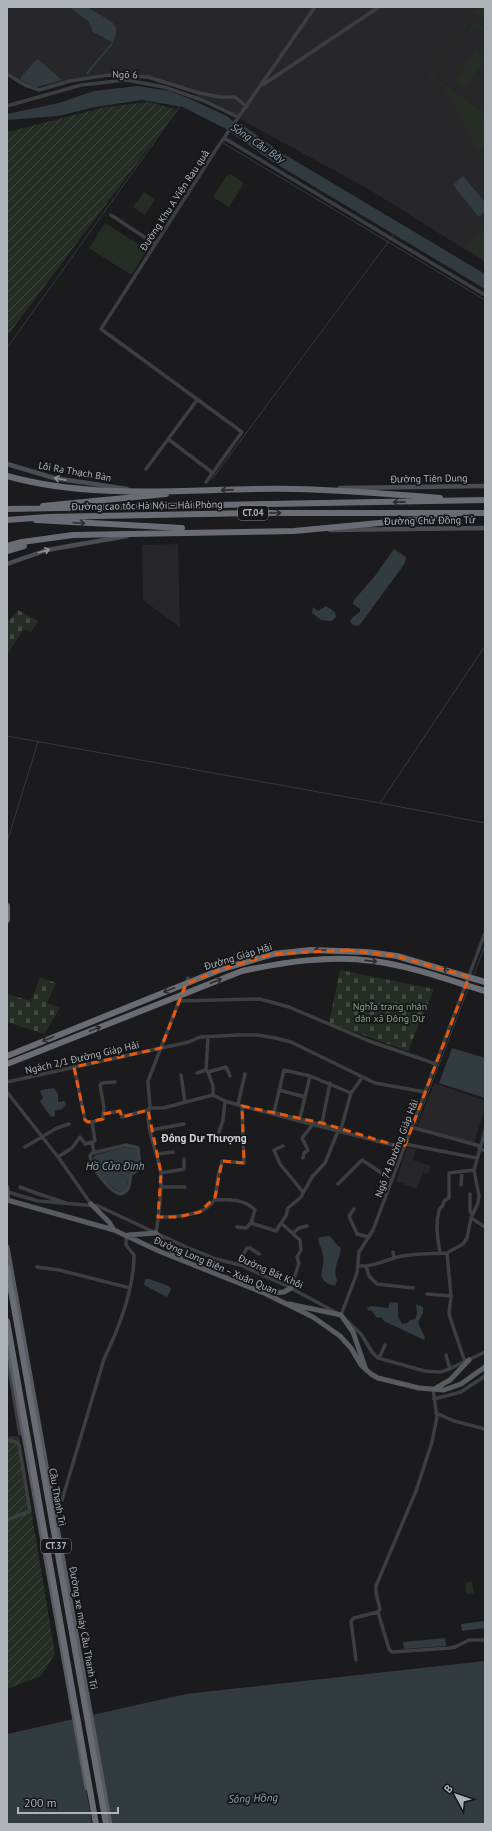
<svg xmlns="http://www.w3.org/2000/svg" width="492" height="1831" viewBox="0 0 492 1831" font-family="'PT Sans',sans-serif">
  <defs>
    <pattern id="cemetery-stones" width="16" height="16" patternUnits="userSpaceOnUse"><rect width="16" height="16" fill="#252d25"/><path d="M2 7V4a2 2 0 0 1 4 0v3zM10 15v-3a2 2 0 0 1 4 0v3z" fill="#424943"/></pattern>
    <pattern id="garden-furrows" width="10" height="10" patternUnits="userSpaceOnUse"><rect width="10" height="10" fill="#252d25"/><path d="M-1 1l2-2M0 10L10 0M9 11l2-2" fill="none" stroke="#424943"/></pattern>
  </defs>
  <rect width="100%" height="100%" fill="#1b1b1d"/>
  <!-- built -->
  <path fill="#27272a" d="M7,7H485V262L370,190L181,87L149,76L108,73L68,80L37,88H32L7,73Z
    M178,544L180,627L143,600L142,545Z
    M434,1083L485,1101V1108L474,1143L417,1127Z
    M407,1148L416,1149L413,1160L431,1166L428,1174L423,1172L417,1189L396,1181Z"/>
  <!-- green -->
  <path fill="#252d25" d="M477,7L485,12V19L475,13L432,76L485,114V146L478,151L445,88L429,77Z
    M474,22L485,28V33L475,27L471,33L469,32L455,52Z
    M476,50L485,57V59L466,87L455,80Z
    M231,174L244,183L229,207L213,197L226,176Z
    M144,192L155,200L145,215L133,207Z
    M105,223L147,250L131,275L89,248Z
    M485,227V260L464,246Z
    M472,1581L474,1593L466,1594L465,1583Z"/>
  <!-- cemetery -->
  <path fill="url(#cemetery-stones)" d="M18,610L38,621L31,632L24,629L7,655V619L10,620Z
    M340,970L434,989L408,1051L329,1023Z
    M40,977L56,983L47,1003L60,1008L44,1034L7,1022V994L31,1001Z"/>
  <!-- garden -->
  <path fill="url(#garden-furrows)" d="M150,102L177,110L7,336V132L105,107Z
    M7,1436L19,1437L55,1654L41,1676L7,1689Z"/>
  <!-- water -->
  <path fill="#323b40" d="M69,7H87L112,22L116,28V34L112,45L87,75L86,73L112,42L93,32L88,21Z
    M36,60H39L62,80L36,87L21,80V77Z
    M138,86L169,91L190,99L227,116L235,123L241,124L282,153L485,274V289L273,162L226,129L183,107L142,100L95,107L58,116L7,120V114L59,103L94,91Z
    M463,176L485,202V211L479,217L453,185Z
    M394,549L406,557L405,563L362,622L358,626L353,625L350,622L353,617L360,612V609L353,604L354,600L375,576Z
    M326,606L335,612L336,617L332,621L321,620L312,613L313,607L318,611Z
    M452,1048L485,1058V1098L439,1083Z
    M54,1088L58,1094V1102L65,1101L66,1105L62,1109L55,1111V1116L51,1117L40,1102L43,1097L40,1092L41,1090Z
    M126,1147L137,1150L139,1168L130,1172L126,1190L121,1193C108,1186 97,1173 92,1159L95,1155Z
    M329,1236L332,1238L336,1244L341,1248C340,1258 332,1270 337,1280L335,1286C312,1280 326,1270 323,1255C322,1250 319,1244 318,1239L320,1237Z
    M145,1279H149L169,1286L171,1289L167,1297L144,1285Z
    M390,1302L398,1303V1317L402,1324L407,1323L410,1320L415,1319L417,1314L416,1304L423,1307V1313L418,1322L425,1338L424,1340L384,1321L381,1317L377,1318L372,1311L368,1310L367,1308L371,1306L388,1308Z
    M485,1621V1628L462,1631L461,1624Z
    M445,1638L446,1646L404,1649L403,1642Z
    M485,1661V1824H7V1734L186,1694Z"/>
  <!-- pier -->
  <path fill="#1b1b1d" d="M91,1714L111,1824H92L74,1717Z"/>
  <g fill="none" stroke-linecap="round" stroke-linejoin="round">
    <!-- stream -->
    <path stroke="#323b40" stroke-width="1" d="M223,143L485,300
      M7,348L180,106
      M212,479L394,234
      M485,646L380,803L485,823
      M7,736L380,803
      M7,842L38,742
      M474,975L485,945
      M416,1124L468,989"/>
    <!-- street -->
    <path stroke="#3c3e41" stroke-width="3.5" d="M484,7H485
      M7,74L25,85L39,90L70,81L108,75L148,77L199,93L220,97H235L247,107
      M264,84L379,7
      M7,106L81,85L126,80L164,87L202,100L238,117
      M224,138L485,295
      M111,215L155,244
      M168,439L213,473
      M146,469L197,400
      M206,482L242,432L101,329L217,148L315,7
      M178,1001L260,999L289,1007L369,1041L436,1064
      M208,1037L206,1070L208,1072L226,1067L230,1076
      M74,1067L85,1120L88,1122H92
      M208,1072L213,1086V1095
      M197,1073L206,1070
      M181,1075L185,1102
      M7,1082L189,1042L200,1037L239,1035H257L275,1038L291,1042L375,1083L425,1092
      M279,1090L305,1097
      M7,1092L58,1157L91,1204
      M238,1104L245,1074
      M149,1108H163L213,1095L225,1101L242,1106L404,1148
      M272,1112L349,1132
      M274,1112L284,1070L310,1076L351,1093
      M103,1114L104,1108L100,1085L102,1083L115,1082
      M300,1118L310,1076
      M322,1123L330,1083
      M411,1127L480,1146
      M341,1129L351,1093L362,1078
      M151,1130L184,1124
      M219,1132L223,1120L225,1101
      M92,1142L94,1152
      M405,1144L477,1158
      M126,1145L138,1148L140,1169L131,1174C129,1182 131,1192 120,1194C109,1191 91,1167 90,1156L92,1153Z
      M283,1146L274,1150L280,1164L303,1192
      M25,1147L57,1128L69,1124
      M479,1148L485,1151
      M156,1154L173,1152
      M58,1157L72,1148L80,1137L85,1144L95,1141L92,1122L103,1119V1114L120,1111L122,1117L148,1110
      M303,1158L304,1153L308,1150L302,1138L313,1124
      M161,1173L184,1169V1159
      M338,1184L362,1160L392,1180
      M461,1185L462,1172
      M20,1187L36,1193L66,1203
      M161,1187H185
      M8,1192L38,1201L98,1206L184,1246L216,1259L240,1265L287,1286L339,1314
      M470,1194V1211L472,1214
      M214,1200C230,1199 244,1199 255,1210L251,1223L246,1228L237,1227
      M354,1209L349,1216L357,1234L369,1237
      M158,1217C173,1217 209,1216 215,1198C217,1191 217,1183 218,1176C219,1170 222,1167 222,1161L244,1163L242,1106
      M471,1218L485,1227
      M251,1223L276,1231L281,1223
      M156,1233C159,1213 162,1194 161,1174C159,1156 143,1123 150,1107L148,1081L188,978
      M293,1233L299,1228L307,1226
      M393,1252L394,1258
      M440,1253C438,1240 435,1225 439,1211C440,1207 444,1206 444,1201L449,1198V1173L474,1170
      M238,1264L247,1248H250L259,1254
      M358,1266C371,1267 381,1262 394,1258C410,1253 430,1254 447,1253
      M366,1266L369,1276L377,1284L413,1288
      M37,1267L59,1270L130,1288
      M291,1288L299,1263L297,1257L301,1250L300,1240L281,1223L286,1216L288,1208L301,1197L312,1177L325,1163L338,1131
      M427,1294L451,1296
      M341,1315L357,1273L359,1252L373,1230L485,933
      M345,1319L361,1334L372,1352L378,1358L425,1371L440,1372L447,1370L485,1352
      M446,1355L450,1369
      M7,1357L20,1434
      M379,1358L385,1345
      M465,1362L449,1314L451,1296L447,1253L463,1244L467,1238L471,1218L478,1203L479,1196L474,1170L485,1131
      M434,1399L461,1392L485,1376
      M436,1413L454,1421L485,1429
      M7,1440L16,1442L19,1445L30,1511L7,1520
      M62,1500L104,1359C119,1328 134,1291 134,1255L126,1245V1235
      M378,1612L389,1649L392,1652L450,1648L455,1647L469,1640H485
      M356,1660L351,1621L354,1618L378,1612L380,1609L376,1593V1586L416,1491L432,1442L437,1417L433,1389"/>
    <!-- secondary -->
    <path stroke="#4a4d51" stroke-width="4.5" d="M7,464L54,478L127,489
      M340,488L485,486
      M330,530L485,528
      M7,564L47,550L127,536
      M7,1187L8,1200"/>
    <!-- primary -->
    <path stroke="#585b60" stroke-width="5" d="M7,1200L114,1230L161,1252L264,1293L313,1317L340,1336L351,1348L361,1365L371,1374L378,1378L419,1388L444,1390L461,1384L485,1367
      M91,1204L109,1222L114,1230
      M128,1235L156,1233L166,1246L180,1257
      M7,1247L110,1824
      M265,1293L284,1292L291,1288
      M289,1304L341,1315L353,1332L366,1370
      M7,1340L87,1788
      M436,1388L450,1380L469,1360"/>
    <!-- highway -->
    <path stroke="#696c72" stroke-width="6" d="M7,476C100,502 199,487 294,489C343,490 392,494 440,498
      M43,506L166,494
      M7,509L485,500
      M7,520L47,517L255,513H485
      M36,520L182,528
      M7,546L22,542L73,535L294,531L454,516
      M7,551L24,546
      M7,906V920
      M7,1056L222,969L273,954L311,950L367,952L397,956L485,982
      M7,1064L242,971C285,962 329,955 373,961C411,966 448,980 485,991
      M7,1268L106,1824
      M7,1321L96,1824"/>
  </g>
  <!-- one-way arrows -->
  <defs><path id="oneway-shaft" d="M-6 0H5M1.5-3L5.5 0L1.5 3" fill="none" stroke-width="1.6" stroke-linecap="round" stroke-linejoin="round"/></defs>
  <g stroke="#8c9096">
    <use href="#oneway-shaft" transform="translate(60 479) rotate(-169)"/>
    <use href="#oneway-shaft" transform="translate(44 551) rotate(-16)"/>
  </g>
  <g stroke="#2b2c2e">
    <use href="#oneway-shaft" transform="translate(227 490) rotate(179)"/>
    <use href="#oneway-shaft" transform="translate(399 502) rotate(179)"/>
    <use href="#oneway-shaft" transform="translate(275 513)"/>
    <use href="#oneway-shaft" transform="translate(79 523) rotate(3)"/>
    <use href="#oneway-shaft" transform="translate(320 950) rotate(180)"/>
    <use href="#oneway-shaft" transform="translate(371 961) rotate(6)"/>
    <use href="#oneway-shaft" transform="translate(448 970) rotate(-163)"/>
    <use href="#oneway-shaft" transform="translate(216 981) rotate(-21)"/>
    <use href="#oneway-shaft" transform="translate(169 990) rotate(158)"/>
    <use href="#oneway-shaft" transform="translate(95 1029) rotate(-22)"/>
    <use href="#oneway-shaft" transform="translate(48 1039) rotate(158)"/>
  </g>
  <!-- marked area -->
  <path fill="none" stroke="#e8590c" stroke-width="3" stroke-dasharray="8 5" stroke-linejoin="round" d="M347,950L397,956L469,977L404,1148L322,1123L242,1106L244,1163L222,1161L215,1197L200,1212L178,1217H158L161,1173L148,1110L122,1117L120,1111L103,1114V1119L88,1122L85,1120L74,1067L161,1048L186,984L222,969L273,954Z"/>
  <g text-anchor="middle" stroke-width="3.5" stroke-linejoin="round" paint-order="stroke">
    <!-- shield labels -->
    <g fill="#161618" stroke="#81858a" stroke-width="1">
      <rect x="238" y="506" width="30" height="14" rx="3"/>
      <rect x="41" y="1539" width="30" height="14" rx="3"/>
    </g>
    <g font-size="9" font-weight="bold" fill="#afb4bb">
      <text x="253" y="516">CT.04</text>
      <text x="56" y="1549">CT.37</text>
    </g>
    <!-- street labels -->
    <g font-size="10" fill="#afb4bb" stroke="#161618">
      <text transform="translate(125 74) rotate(1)" y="4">Ngõ 6</text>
      <text transform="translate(174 200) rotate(-57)" y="4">Đường Khu A Viện Rau quả</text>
      <text transform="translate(75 471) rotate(10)" y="4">Lối Ra Thạch Bàn</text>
      <text transform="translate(429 478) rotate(-1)" y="4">Đường Tiên Dung</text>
      <text transform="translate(147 505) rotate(-1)" y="4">Đường cao tốc Hà Nội – Hải Phòng</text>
      <text transform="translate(430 520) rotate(-1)" y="4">Đường Chử Đồng Tử</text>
      <text transform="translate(238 956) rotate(-17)" y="4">Đường Giáp Hải</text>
      <text transform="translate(82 1057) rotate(-13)" y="4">Ngách 2/1 Đường Giáp Hải</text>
      <text transform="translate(396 1148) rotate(-69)" y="4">Ngõ 74 Đường Giáp Hải</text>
      <text transform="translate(216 1265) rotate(23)" y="4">Đường Long Biên – Xuân Quan</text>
      <text transform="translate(271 1271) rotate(24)" y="4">Đường Bát Khối</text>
      <text transform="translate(58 1497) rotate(80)" y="4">Cầu Thanh Trì</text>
      <text transform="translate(84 1628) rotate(80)" y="4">Đường xe máy Cầu Thanh Trì</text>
    </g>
    <!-- park labels -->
    <g font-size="10" fill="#89a488" stroke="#161618">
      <text x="390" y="1010">Nghĩa trang nhân<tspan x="390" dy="12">dân xã Đông Dư</tspan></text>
    </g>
    <!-- water labels -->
    <g font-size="11" font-style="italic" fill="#89a4b2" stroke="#161618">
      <text transform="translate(258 143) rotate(34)" y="4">Sông Cầu Bây</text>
      <text x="115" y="1170">Hồ Cửa Đình</text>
      <text transform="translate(253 1798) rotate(-2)" y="4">Sông Hồng</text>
    </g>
    <!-- neighbourhood labels -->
    <g font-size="11" font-weight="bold" fill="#cfd2d7" stroke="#161618">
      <text x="204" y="1142">Đông Dư Thượng</text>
    </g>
  </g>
  <!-- border -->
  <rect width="492" height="1831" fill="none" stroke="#afb4bb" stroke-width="16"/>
  <!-- north arrow -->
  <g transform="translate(456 1795) rotate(310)" stroke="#161618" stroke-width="3" paint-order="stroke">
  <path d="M0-3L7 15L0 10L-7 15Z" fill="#afb4bb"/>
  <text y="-6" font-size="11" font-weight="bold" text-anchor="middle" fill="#afb4bb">B</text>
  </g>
  <!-- scale -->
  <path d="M18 1807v6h100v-6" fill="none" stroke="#afb4bb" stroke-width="2"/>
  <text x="24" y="1807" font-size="12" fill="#afb4bb" stroke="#161618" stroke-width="3" paint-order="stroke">200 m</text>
</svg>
